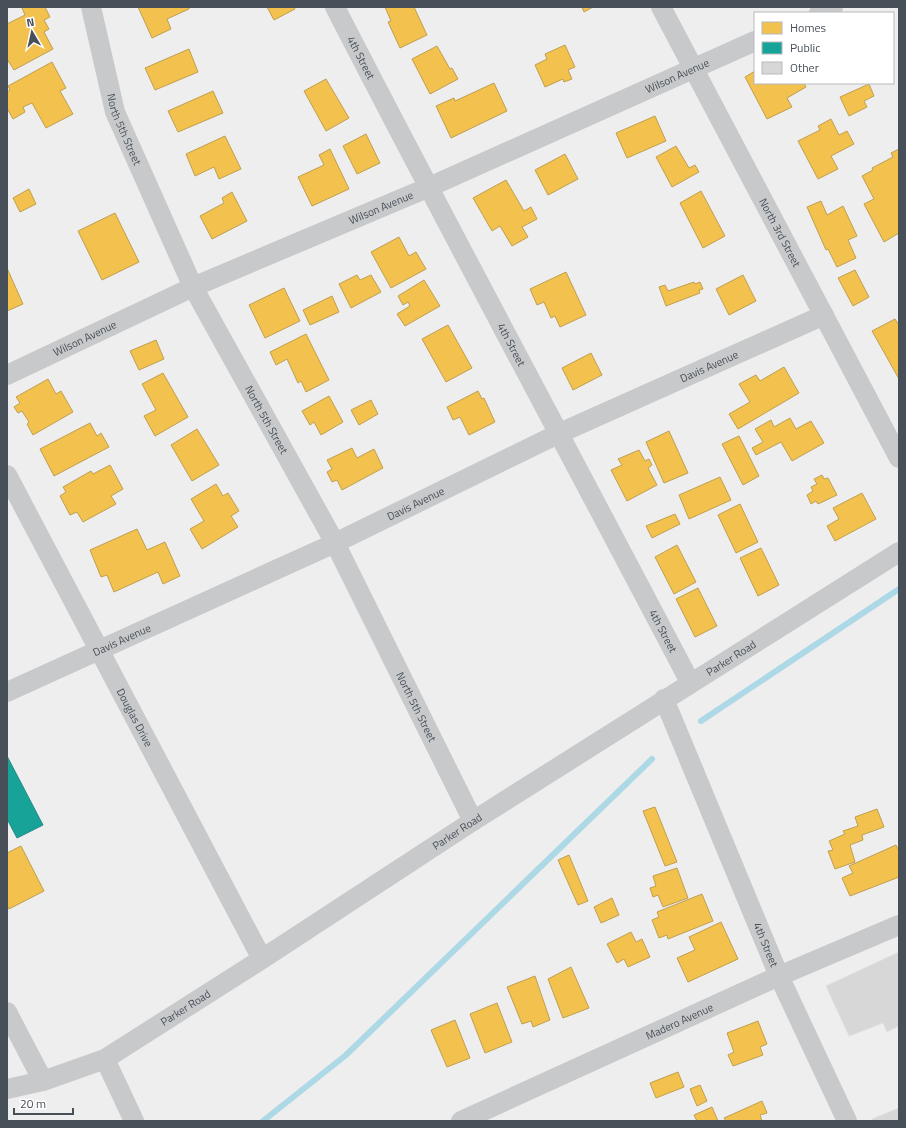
<svg xmlns="http://www.w3.org/2000/svg" width="906" height="1128" viewBox="0 0 906 1128" font-family="'Titillium Web',sans-serif">
  <rect width="100%" height="100%" fill="#eee"/>
  <!-- homes -->
  <path fill="#f2c14e" stroke="#bf9f51" d="M24,7H45L50,17L44,20L49,29L44,32L53,49L14,70L7,59V24L25,15L22,8Z
    M138,7H189V9L167,19L171,29L152,38Z
    M267,7H294L295,9L274,20Z
    M385,7H414L427,35L400,48L388,22L391,21Z
    M582,7H593L584,12Z
    M565,45L575,67L568,70L572,79L564,82L563,79L545,87L535,65L547,59L545,54Z
    M437,46L450,69L452,68L458,79L430,94L412,59Z
    M189,49L198,72L155,90L145,68Z
    M52,62L66,88L60,91L73,114L46,128L32,103L23,107L25,112L13,119L7,108V92L10,90L8,86Z
    M755,71V83H804L806,87L787,98L792,107L767,119L745,77Z
    M326,79L349,118L326,131L304,91Z
    M494,83L507,111L451,138L436,106L454,98L455,101Z
    M869,84L874,96L864,101L867,107L849,116L840,97Z
    M213,91L223,113L178,132L168,111Z
    M655,116L666,141L627,158L616,133Z
    M831,119L839,135L847,131L854,144L831,156L838,169L818,179L798,141L820,130L818,126Z
    M366,134L380,163L357,174L343,146Z
    M225,136L241,169L219,179L214,167L195,176L186,154Z
    M676,146L689,168L695,165L699,172L672,187L656,157Z
    M330,149L349,189L312,206L298,177L324,165L319,155Z
    M899,149V233L884,242L864,204L874,199L862,176L873,170L872,168L893,157L891,153Z
    M565,154L578,179L548,195L535,170Z
    M506,180L524,211L531,207L537,219L522,227L528,237L512,246L500,226L492,231L473,198Z
    M29,189L36,204L20,212L13,198Z
    M701,191L725,236L703,248L680,203Z
    M232,192L247,221L212,239L200,216L224,203L222,198Z
    M821,201L827,215L843,206L857,236L848,240L856,258L837,267L828,249L826,250L807,207Z
    M115,213L139,262L102,280L78,231Z
    M399,237L409,256L416,252L426,269L391,288L371,252Z
    M7,268L23,304L7,311Z
    M855,270L869,297L853,306L838,278Z
    M566,272L586,315L560,327L555,316L551,318L544,302L537,305L530,289Z
    M357,275L360,280L371,275L381,292L351,308L339,284Z
    M743,275L756,301L729,315L716,289Z
    M424,280L440,306L405,326L397,314L410,306L408,302L403,305L398,296Z
    M694,282L695,284L700,282L703,289L699,290L700,293L666,306L659,287L665,285L668,291Z
    M284,288L300,321L265,338L249,305Z
    M332,296L339,312L310,325L303,310Z
    M895,319L899,325V379L872,331Z
    M448,325L472,368L446,382L422,339Z
    M306,334L329,380L306,392L301,381L298,383L287,359L276,365L270,352Z
    M156,340L164,359L139,370L130,351Z
    M591,353L602,375L573,390L562,368Z
    M784,367L799,393L738,429L729,414L750,402L739,384L756,375L760,381Z
    M163,373L188,417L155,436L144,416L156,410L142,384Z
    M48,379L56,394L61,391L73,412L33,435L27,424L29,422L22,411L18,413L14,407L20,403L16,397Z
    M478,391L482,399L484,398L495,422L469,435L460,417L453,420L447,407Z
    M329,396L343,422L321,435L314,422L310,425L302,411Z
    M371,400L378,414L359,425L351,410Z
    M790,418L796,429L811,421L824,443L792,461L781,442L756,455L752,448L763,442L755,429L771,420L774,427Z
    M90,423L97,436L101,433L109,447L54,476L40,449Z
    M197,429L219,465L192,481L171,445Z
    M669,431L688,473L664,483L646,442Z
    M739,436L759,476L743,485L722,444Z
    M352,448L357,458L374,449L383,468L342,490L337,480L332,482L327,472L332,469L327,460Z
    M639,450L645,461L649,459L652,465L648,468L657,485L627,501L611,470L622,465L618,459Z
    M110,465L123,489L111,496L116,504L83,522L77,512L70,515L60,496L66,492L63,487L91,471L93,474Z
    M822,475L824,479L828,478L837,495L818,504L816,501L811,504L807,495L813,491L811,487L817,484L814,479Z
    M720,477L731,500L689,519L679,495Z
    M216,484L223,496L228,493L239,511L231,516L238,527L202,549L190,529L204,521L191,499Z
    M862,493L876,519L835,541L827,526L839,519L833,508Z
    M740,504L758,542L736,553L718,515Z
    M675,514L680,524L652,538L646,526Z
    M137,529L147,550L165,542L180,576L163,584L158,572L114,592L107,575L101,577L90,550Z
    M677,545L696,582L674,594L655,557Z
    M761,548L779,585L758,596L740,558Z
    M698,588L717,626L695,637L676,599Z
    M655,807L677,862L665,866L643,811Z
    M877,809L884,827L862,835L863,840L850,845L855,862L835,869L828,851L833,850L829,841L845,834L843,831L858,826L855,817Z
    M896,845L899,851V877L850,896L842,878L853,873L849,866Z
    M21,846L44,891L9,909L7,905V853Z
    M569,855L588,901L578,905L558,860Z
    M677,868L688,898L663,907L658,895L653,897L650,888L656,886L653,876Z
    M702,894L713,921L668,939L667,935L659,938L652,920L659,917L657,912Z
    M612,898L619,915L601,923L594,907Z
    M721,922L738,959L688,982L677,958L695,950L689,937Z
    M631,932L636,942L642,939L650,957L628,967L624,959L617,963L607,944Z
    M571,967L589,1008L563,1018L548,979Z
    M535,976L550,1020L533,1027L531,1021L522,1024L507,987Z
    M497,1003L512,1042L485,1053L470,1014Z
    M455,1020L470,1058L447,1067L431,1030Z
    M758,1021L767,1044L760,1047L763,1055L733,1066L728,1055L734,1052L727,1033Z
    M678,1072L684,1087L656,1098L650,1083Z
    M700,1085L707,1101L697,1106L690,1089Z
    M762,1101L767,1113L760,1115L762,1121H726L724,1118Z
    M712,1107L718,1121H697L694,1115Z"/>
  <!-- public -->
  <path fill="#17a398" stroke="#258a85" d="M7,756L43,825L17,838L7,819Z"/>
  <g fill="none" stroke-linecap="round" stroke-linejoin="round">
    <!-- stream -->
    <path stroke="#add8e5" stroke-width="6" d="M701,721L899,589
      M263,1121L346,1055L652,759"/>
  </g>
  <!-- building -->
  <path fill="#d7d7d8" stroke="#dfe0e0" d="M899,952V1026L887,1032L883,1023L849,1036L826,986Z
    M899,1108V1121H873L872,1119Z"/>
  <g fill="none" stroke-linecap="round" stroke-linejoin="round">
    <!-- street -->
    <g stroke="#c8c9cb" stroke-width="20">
      <path id="s1" d="M91,7L115,112L193,287L335,543L473,821"/>
      <path id="s2" d="M335,7C451,233 572,457 690,682"/>
      <path id="s3" d="M661,7L899,458"/>
      <path d="M819,13L833,7"/>
      <path id="s4" d="M7,375L193,287L427,188L755,41"/>
      <path id="s5" d="M7,475L262,959"/>
      <path id="s6" d="M7,692L335,543L560,433L824,315"/>
      <path id="s7" d="M664,699L779,976L847,1121"/>
      <path d="M7,1012L43,1081"/>
      <path d="M105,1059L134,1121"/>
      <path id="s8" d="M7,1089L43,1081L105,1059L262,959L473,821L899,552"/>
      <path id="s9" d="M461,1121L779,976L899,925"/>
    </g>
  </g>
  <g text-anchor="middle" stroke-width="4" stroke-linejoin="round" paint-order="stroke">
    <!-- street labels -->
    <g font-size="11" fill="#474f58" stroke="#fff">
      <text dy="4" stroke="none"><textPath href="#s2" startOffset="57">4th Street</textPath></text>
      <text dy="4" stroke="none"><textPath href="#s4" startOffset="734">Wilson Avenue</textPath></text>
      <text dy="4" stroke="none"><textPath href="#s1" startOffset="127">North 5th Street</textPath></text>
      <text dy="4" stroke="none"><textPath href="#s4" startOffset="410">Wilson Avenue</textPath></text>
      <text dy="4" stroke="none"><textPath href="#s3" startOffset="255">North 3rd Street</textPath></text>
      <text dy="4" stroke="none"><textPath href="#s4" startOffset="86">Wilson Avenue</textPath></text>
      <text dy="4" stroke="none"><textPath href="#s2" startOffset="381">4th Street</textPath></text>
      <text dy="4" stroke="none"><textPath href="#s6" startOffset="774">Davis Avenue</textPath></text>
      <text dy="4" stroke="none"><textPath href="#s1" startOffset="451">North 5th Street</textPath></text>
      <text dy="4" stroke="none"><textPath href="#s6" startOffset="450">Davis Avenue</textPath></text>
      <text dy="4" stroke="none"><textPath href="#s2" startOffset="705">4th Street</textPath></text>
      <text dy="4" stroke="none"><textPath href="#s6" startOffset="126">Davis Avenue</textPath></text>
      <text dy="4" stroke="none"><textPath href="#s8" startOffset="846">Parker Road</textPath></text>
      <text dy="4" stroke="none"><textPath href="#s1" startOffset="775">North 5th Street</textPath></text>
      <text dy="4" stroke="none"><textPath href="#s5" startOffset="274">Douglas Drive</textPath></text>
      <text dy="4" stroke="none"><textPath href="#s8" startOffset="522">Parker Road</textPath></text>
      <text dy="4" stroke="none"><textPath href="#s7" startOffset="266">4th Street</textPath></text>
      <text dy="4" stroke="none"><textPath href="#s8" startOffset="198">Parker Road</textPath></text>
      <text dy="4" stroke="none"><textPath href="#s9" startOffset="240">Madero Avenue</textPath></text>
    </g>
  </g>
  <!-- border -->
  <rect width="906" height="1128" fill="none" stroke="#474f58" stroke-width="16"/>
  <!-- legend -->
  <rect x="754" y="12" width="140" height="72" fill="#ffffff" stroke="#b5b9bc"/>
  <rect x="762" y="22" width="20" height="12" fill="#f2c14e" stroke="#b5b9bc"/>
  <text x="790" y="32" font-size="12" fill="#474f58">Homes</text>
  <rect x="762" y="42" width="20" height="12" fill="#17a398" stroke="#b5b9bc"/>
  <text x="790" y="52" font-size="12" fill="#474f58">Public</text>
  <rect x="762" y="62" width="20" height="12" fill="#d7d7d8" stroke="#b5b9bc"/>
  <text x="790" y="72" font-size="12" fill="#474f58">Other</text>
  <!-- north arrow -->
  <g transform="translate(32 32) rotate(351)" stroke="#ffffff" stroke-width="3" paint-order="stroke">
  <path d="M0-3L7 15L0 10L-7 15Z" fill="#474f58"/>
  <text y="-6" font-size="11" font-weight="bold" text-anchor="middle" fill="#474f58">N</text>
  </g>
  <!-- scale -->
  <path d="M14 1108v6h59v-6" fill="none" stroke="#474f58" stroke-width="2"/>
  <text x="20" y="1108" font-size="12" fill="#474f58" stroke="#ffffff" stroke-width="3" paint-order="stroke">20 m</text>
</svg>
